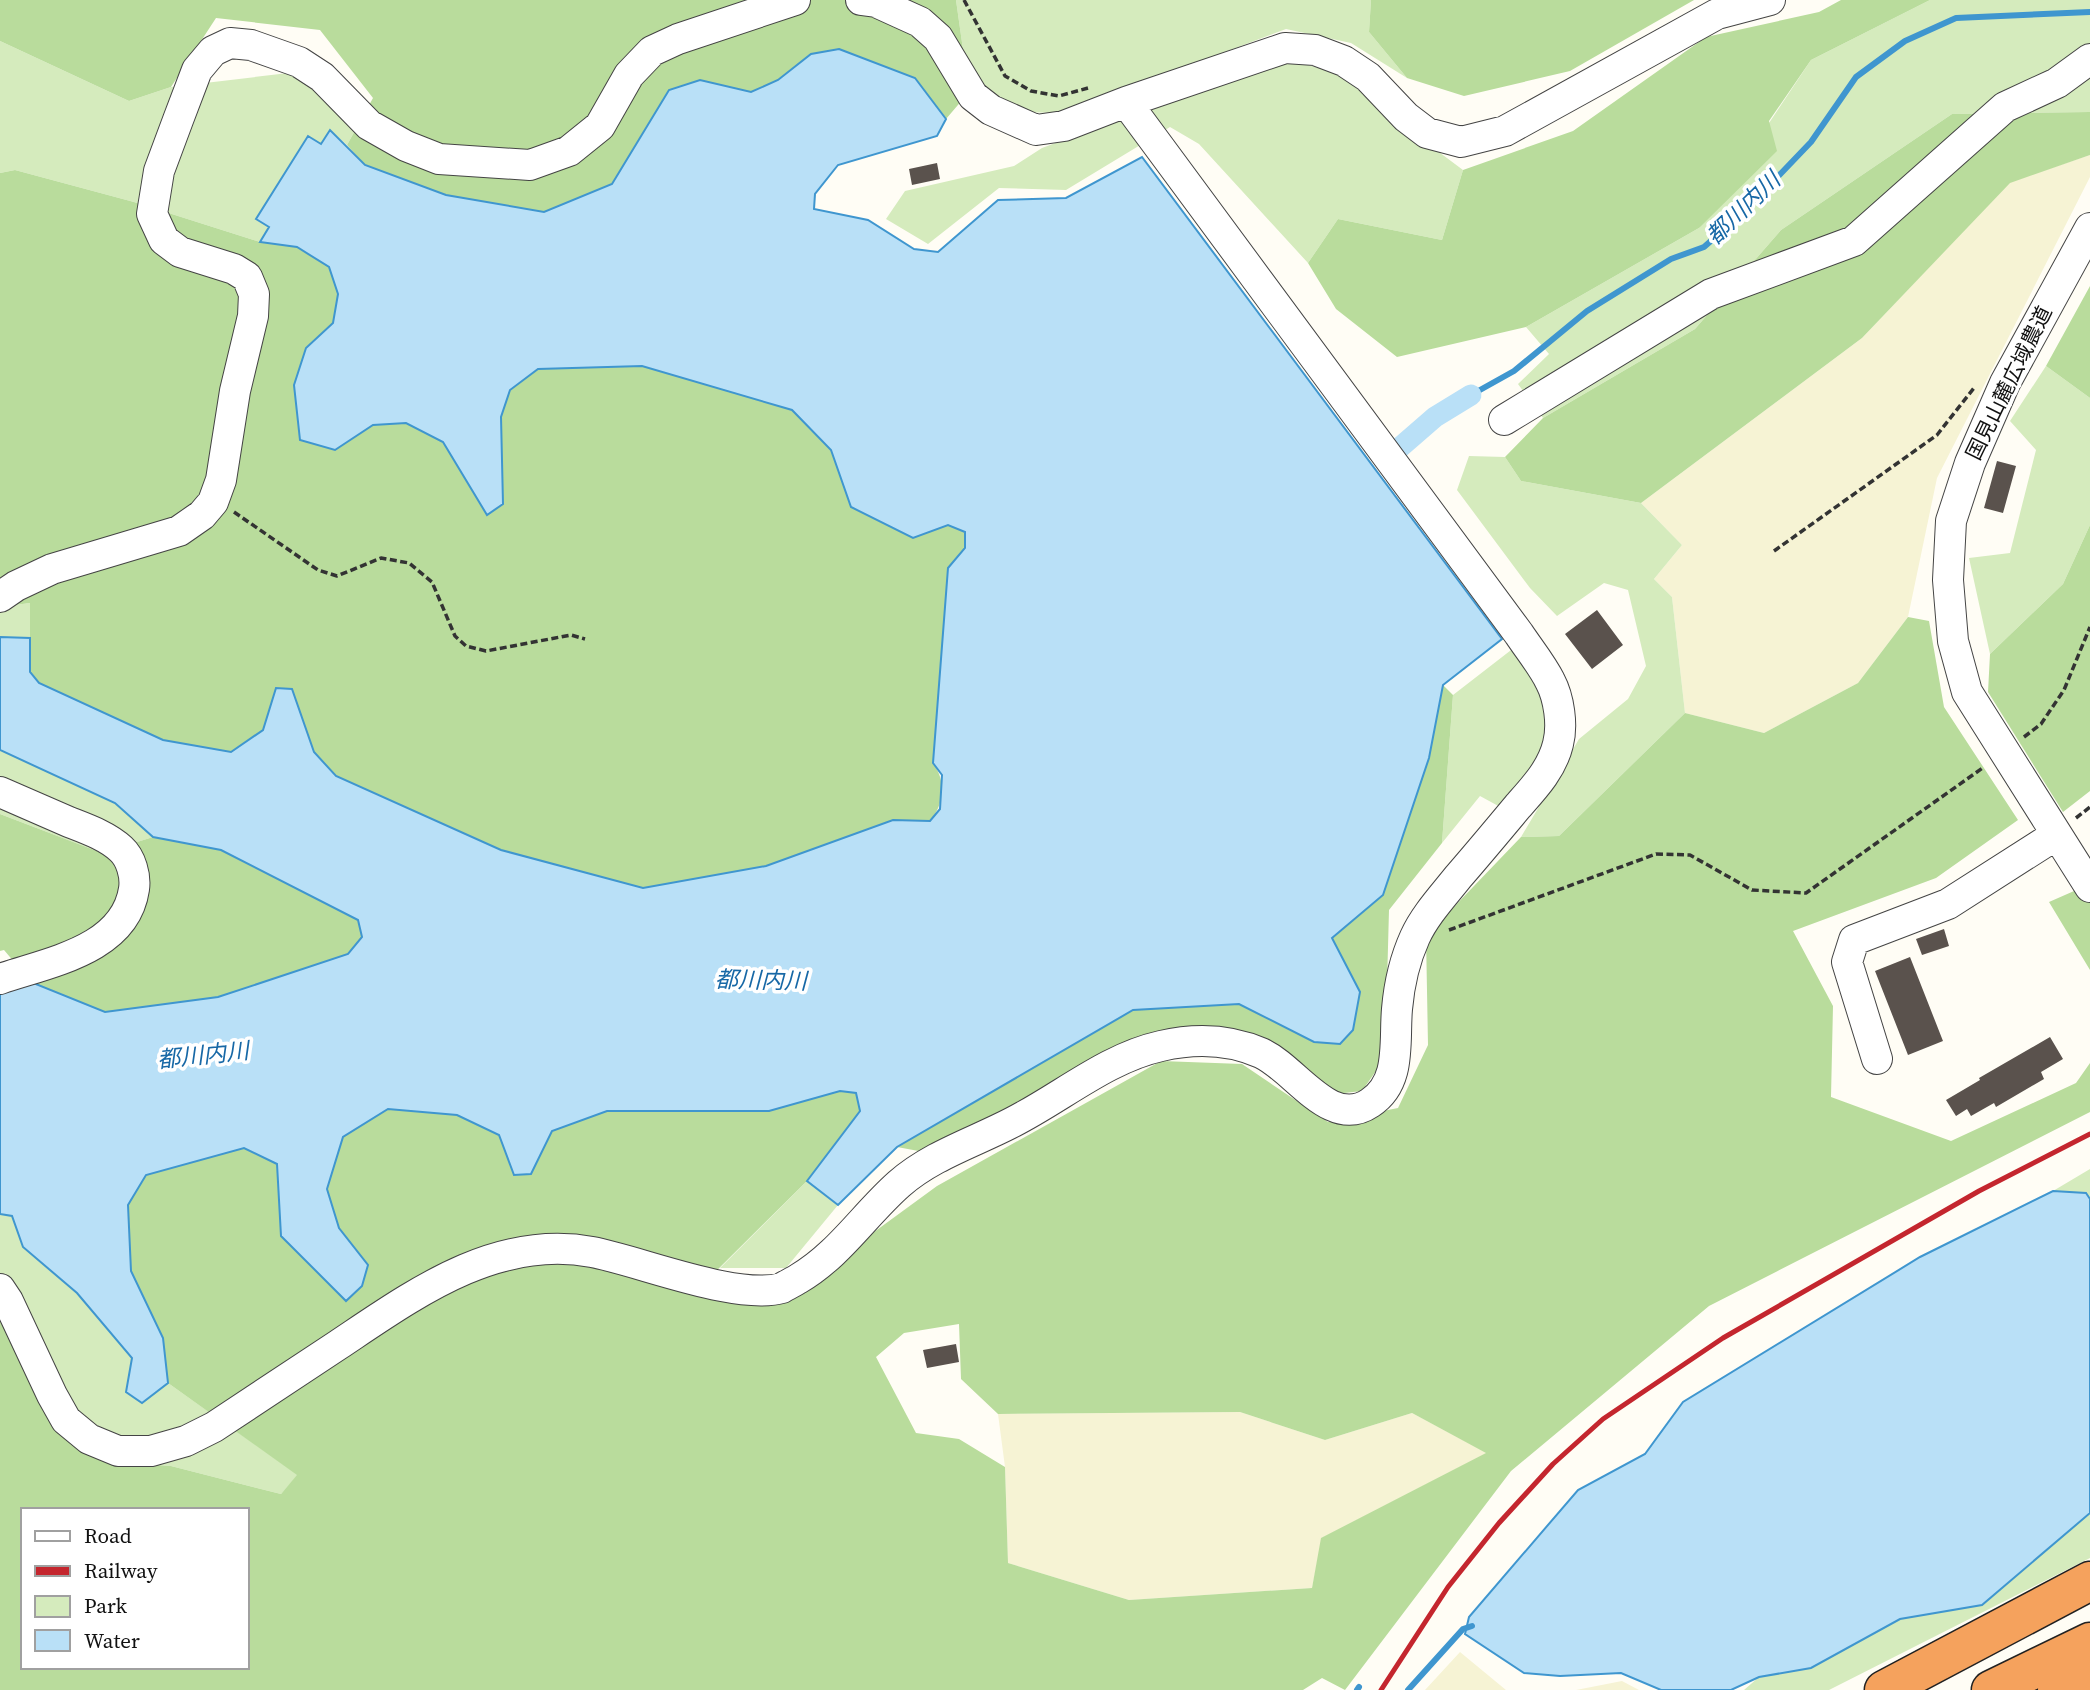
<svg xmlns="http://www.w3.org/2000/svg" width="2090" height="1690" viewBox="0 0 2090 1690" font-family="'Source Serif 4','Noto Sans JP',serif">
  <rect width="100%" height="100%" fill="#fffdf5"/>
  <!-- farmland -->
  <path fill="#f6f3d4" d="M2090,155V177L1937,478L1908,617L1858,683L1764,733L1685,713L1672,597L1654,579L1682,545L1641,503L1862,338L2010,182Z
    M1240,1412L1325,1440L1412,1413L1487,1453L1322,1538L1312,1588L1129,1600L1008,1563L1005,1467L998,1414Z
    M1460,1652L1506,1690H1425Z
    M1622,1681L1639,1690H1576Z"/>
  <!-- green -->
  <path fill="#d5ebbd" d="M956,0H1371L1369,32L1407,78L1351,43L1286,29L1063,113L1013,112L969,92Z
    M1930,0H2090V112L1952,114L1781,230L1695,329L1543,418L1518,384L1549,354L1526,327L1699,228L1811,60Z
    M0,41L129,101L171,87L297,72L358,125L347,145L330,130L321,144L307,137L257,219L269,227L260,242L134,202L15,170L0,173Z
    M1290,60L1340,74L1380,108L1463,170L1442,240L1338,219L1308,263L1199,144L1170,127L1066,190L999,188L928,244L886,219L905,191L1014,166L1042,148L1203,88Z
    M2046,366L2090,398V525L2063,584L1990,654L1969,558L2010,553L2036,450L2010,421Z
    M1469,456L1505,457L1521,481L1641,503L1682,545L1654,579L1672,597L1685,713L1559,836L1521,837L1579,739L1628,699L1646,666L1628,590L1604,583L1557,616L1530,588L1457,490Z
    M30,603V638L0,637V607Z
    M1515,647L1550,702L1541,755L1502,808L1480,796L1442,843L1453,695Z
    M0,750L116,803L153,837L102,853L0,814Z
    M2090,1169V1199L2086,1193L2053,1191Z
    M807,1181L838,1205L786,1268H720Z
    M0,1214L12,1216L23,1247L77,1293L132,1358L142,1402L168,1383L298,1475L281,1494L171,1466L101,1461L55,1426L0,1314Z
    M2090,1513V1558L1829,1690H1744L1759,1677L1811,1668L1900,1619L1982,1605Z"/>
  <!-- forest -->
  <path fill="#b9dc9c" fill-rule="evenodd" d="M0,0H956L969,92L946,119L915,78L811,54L778,80L751,92L700,80L669,90L612,184L544,212L446,195L365,165L347,145L373,98L320,30L216,18L171,87L129,101L0,41Z
    M1371,0H1694L1570,71L1464,96L1407,78L1369,32Z
    M1841,0H1930L1811,60L1769,121L1777,151L1699,228L1526,327L1397,357L1336,309L1308,263L1338,219L1442,240L1463,170L1573,131L1706,37L1819,12Z
    M2090,112V155L2010,183L1862,338L1641,503L1521,481L1505,457L1543,418L1695,329L1781,230L1952,114Z
    M15,170L134,202L260,242L297,247L329,267L338,294L333,323L306,348L335,449L373,425L406,423L443,442L487,515L503,504L501,417L510,390L538,369L642,366L792,410L831,450L851,507L913,538L948,525L965,532V548L948,568L933,763C946,781 945,803 930,821L893,820L766,866L643,888L501,850L336,776L314,752L292,689L276,688L263,730L231,752L163,740L39,683L30,672V603L0,607V173Z
    M2090,286V398L2046,366Z
    M2090,525V791L2063,812L1988,692L1990,654L2063,584Z
    M1908,617L1929,621L1944,707L2018,820L1936,878L1793,931L1833,1006L1831,1097L1951,1141L2076,1083L2090,1063V1112L1709,1306L1511,1471L1345,1690L1322,1678L1303,1690H0V1314L55,1426L101,1461L171,1466L281,1494L297,1475L168,1383L163,1338L131,1271L128,1205L145,1175L245,1148L277,1164L281,1236L367,1265L339,1228L327,1189L343,1137L388,1109L457,1115L500,1135L514,1175L531,1174L552,1131L607,1111H769L840,1090L857,1093L860,1111L807,1181L698,1289L781,1300L937,1186L1161,1061L1242,1064L1328,1122L1398,1108L1428,1045L1426,936L1521,837L1559,836L1685,713L1764,733L1858,683ZM959,1324L961,1379L998,1414L1240,1412L1325,1440L1412,1413L1486,1453L1321,1538L1312,1588L1129,1600L1008,1563L1005,1467L959,1439L916,1433L876,1357L904,1333ZM23,1510H247V1667H23Z
    M1443,685L1453,695L1442,843L1389,910L1385,1058L1362,1091L1335,1094L1278,1050L1222,1027L1126,1045L924,1152L897,1147L1133,1010L1239,1004L1314,1042L1359,992L1332,938L1383,895L1429,758Z
    M0,814L102,853L153,837L221,850L358,920L362,938L348,954L218,997L105,1012L31,982L4,950L0,951Z
    M2090,884V970L2049,902Z"/>
  <!-- water -->
  <path fill="#b9e0f7" stroke="#3f96cf" stroke-width="2" d="M839,49L915,78L946,119L937,136L838,165L815,194L814,209L868,220L914,249L938,252L998,200L1066,198L1142,157L1502,639L1443,685L1429,758L1383,895L1332,938L1360,992L1353,1030L1340,1044L1314,1042L1239,1004L1133,1010L897,1147L838,1205L807,1181L860,1111L856,1093L840,1091L769,1111H607L552,1131L531,1174L514,1175L499,1135L457,1115L388,1109L343,1137L327,1189L339,1228L368,1265L362,1286L346,1301L281,1236L277,1164L244,1148L146,1175L128,1205L131,1271L163,1338L168,1383L142,1403L126,1392L132,1358L77,1293L23,1247L12,1216L0,1214V994L31,982L105,1012L218,997L348,954L362,937L358,920L221,850L153,837L115,803L0,750V637L30,638V672L39,683L163,740L231,752L263,730L276,688L292,689L314,752L336,776L501,850L643,888L766,866L893,820L930,821L940,809L942,775L933,763L948,568L965,548V532L948,525L913,538L851,507L831,450L792,410L642,366L538,369L510,390L501,417L503,504L487,515L443,442L406,423L373,425L335,450L300,440L294,385L306,348L333,323L338,294L329,267L297,247L260,242L269,227L256,219L308,136L321,144L330,130L365,165L446,195L544,212L612,184L669,90L700,80L751,92L778,80L811,54Z
    M2053,1191L2086,1193L2090,1199V1513L1982,1605L1900,1619L1811,1668L1759,1677L1731,1690H1661L1621,1673L1560,1676L1524,1673L1465,1634L1469,1617L1578,1490L1645,1454L1683,1402L1920,1257Z"/>
  <g fill="none" stroke-linecap="round" stroke-linejoin="round">
    <!-- stream -->
    <path stroke="#3f96cf" stroke-width="6" d="M1471,395L1514,371L1587,311L1671,259L1704,247L1744,212L1811,142L1856,77L1905,41L1956,18L2090,12
      M1357,1690L1359,1687
      M1408,1690L1463,1629L1472,1626"/>
    <!-- canal -->
    <path stroke="#b9e0f7" stroke-width="21" d="M1397,450L1435,417L1471,395"/>
  </g>
  <!-- building -->
  <path fill="#5a524d" d="M937,163L940,179L912,185L909,169Z
    M1997,461L2016,466L2003,513L1984,508Z
    M1597,610L1623,645L1592,669L1565,634Z
    M1944,929L1949,946L1922,955L1916,939Z
    M1910,957L1943,1041L1908,1055L1875,971Z
    M2050,1037L2063,1059L2041,1072L2044,1079L1996,1107L1994,1103L1971,1116L1967,1109L1956,1116L1946,1100L1980,1080L1979,1078Z
    M956,1344L959,1362L927,1368L923,1350Z"/>
  <g fill="none" stroke-linecap="round" stroke-linejoin="round">
    <defs>
      <path id="minor" d="M861,0L876,2L920,22L938,38L973,96L991,110L1036,130L1064,126L1126,102L1285,48L1315,50L1344,61L1368,77L1406,117L1427,133L1461,142L1505,131L1717,14L1770,0
        M2090,228L2005,383L1970,463L1951,521L1948,580L1953,641L1967,692L2090,887
        M1504,420L1711,294L1854,241L2005,107L2057,83L2090,59
        M0,597L16,586L52,569L179,531L202,515L213,502L221,480L235,391L253,316L254,294L247,277L234,269L180,252L164,240L152,214L159,171L178,120L197,70L213,51L230,43L251,45L299,62L322,77L369,125L406,146L439,159L530,165L569,151L600,126L629,75L652,51L678,39L795,0
        M0,792C23,802 46,812 69,822C87,829 107,836 121,849C131,858 136,876 134,889C125,950 49,962 0,979
        M1877,1059L1847,962L1854,940L1948,904L2056,835
        M0,1289L8,1301L52,1395L66,1420L89,1439L118,1451H151L186,1441L214,1427C255,1400 296,1373 338,1345C413,1295 495,1234 592,1252C640,1261 737,1301 782,1288C785,1286 795,1281 798,1279C839,1255 864,1215 899,1184C932,1155 975,1142 1013,1122C1062,1097 1107,1058 1161,1046C1195,1038 1229,1039 1261,1053C1296,1069 1330,1130 1370,1103C1402,1082 1394,1042 1397,1009C1399,986 1405,959 1415,937C1425,915 1443,896 1458,877C1478,854 1498,830 1518,806C1534,788 1552,769 1558,744C1563,725 1559,698 1550,681C1542,665 1529,649 1519,634L1126,102"/>
      <path id="highway" d="M1884,1690L2090,1581
        M1991,1690L2090,1642
        M2057,1690L2090,1673"/>
    </defs>
    <!-- minor casing -->
    <use href="#minor" stroke="#444" stroke-width="32"/>
    <!-- highway casing -->
    <use href="#highway" stroke="#222" stroke-width="41"/>
    <!-- path -->
    <path stroke="#333" stroke-width="3.5" stroke-dasharray="7 3.5" stroke-linecap="butt" d="M964,0L1005,76L1031,91L1059,96L1088,88
      M234,512L318,570L337,576L381,558L409,563L432,582L455,636L466,646L486,651L571,635L585,639
      M1774,551L1937,435L1974,388
      M2024,737L2041,724L2064,690L2090,627
      M2076,818L2090,807
      M1449,930L1656,854L1690,855L1752,890L1806,893L1984,767"/>
    <!-- minor -->
    <use href="#minor" stroke="#fff" stroke-width="30"/>
    <!-- highway -->
    <use href="#highway" stroke="#f5a25d" stroke-width="38"/>
    <!-- rail -->
    <path stroke="#c4262e" stroke-width="5" d="M1381,1690L1448,1587L1499,1523L1553,1464L1603,1419L1723,1338L1979,1191L2090,1134"/>
  </g>
  <g text-anchor="middle" stroke-width="7" stroke-linejoin="round" paint-order="stroke">
    <!-- street labels -->
    <g font-size="21" fill="#111" stroke="#fff">
      <text transform="translate(2009 383) rotate(-64)" y="7">国見山麓広域農道</text>
    </g>
    <!-- water labels -->
    <g font-size="23" font-style="italic" fill="#1768a6" stroke="#fff">
      <text transform="translate(1743 208) rotate(-44)" y="8">都川内川</text>
      <text transform="translate(761 980) rotate(1)" y="8">都川内川</text>
      <text transform="translate(203 1055) rotate(-6)" y="8">都川内川</text>
    </g>
  </g>
  <!-- legend -->
  <rect x="21" y="1508" width="228" height="161" fill="#ffffff" stroke="#a0a0a0" stroke-width="2"/>
  <rect x="35" y="1531" width="35" height="10" fill="#ffffff" stroke="#a0a0a0" stroke-width="2"/>
  <text x="84" y="1543" font-size="21" fill="#111111">Road</text>
  <rect x="35" y="1566" width="35" height="10" fill="#c4262e" stroke="#a0a0a0" stroke-width="2"/>
  <text x="84" y="1578" font-size="21" fill="#111111">Railway</text>
  <rect x="35" y="1596" width="35" height="21" fill="#d5ebbd" stroke="#a0a0a0" stroke-width="2"/>
  <text x="84" y="1613" font-size="21" fill="#111111">Park</text>
  <rect x="35" y="1630" width="35" height="21" fill="#b9e0f7" stroke="#a0a0a0" stroke-width="2"/>
  <text x="84" y="1648" font-size="21" fill="#111111">Water</text>
</svg>
